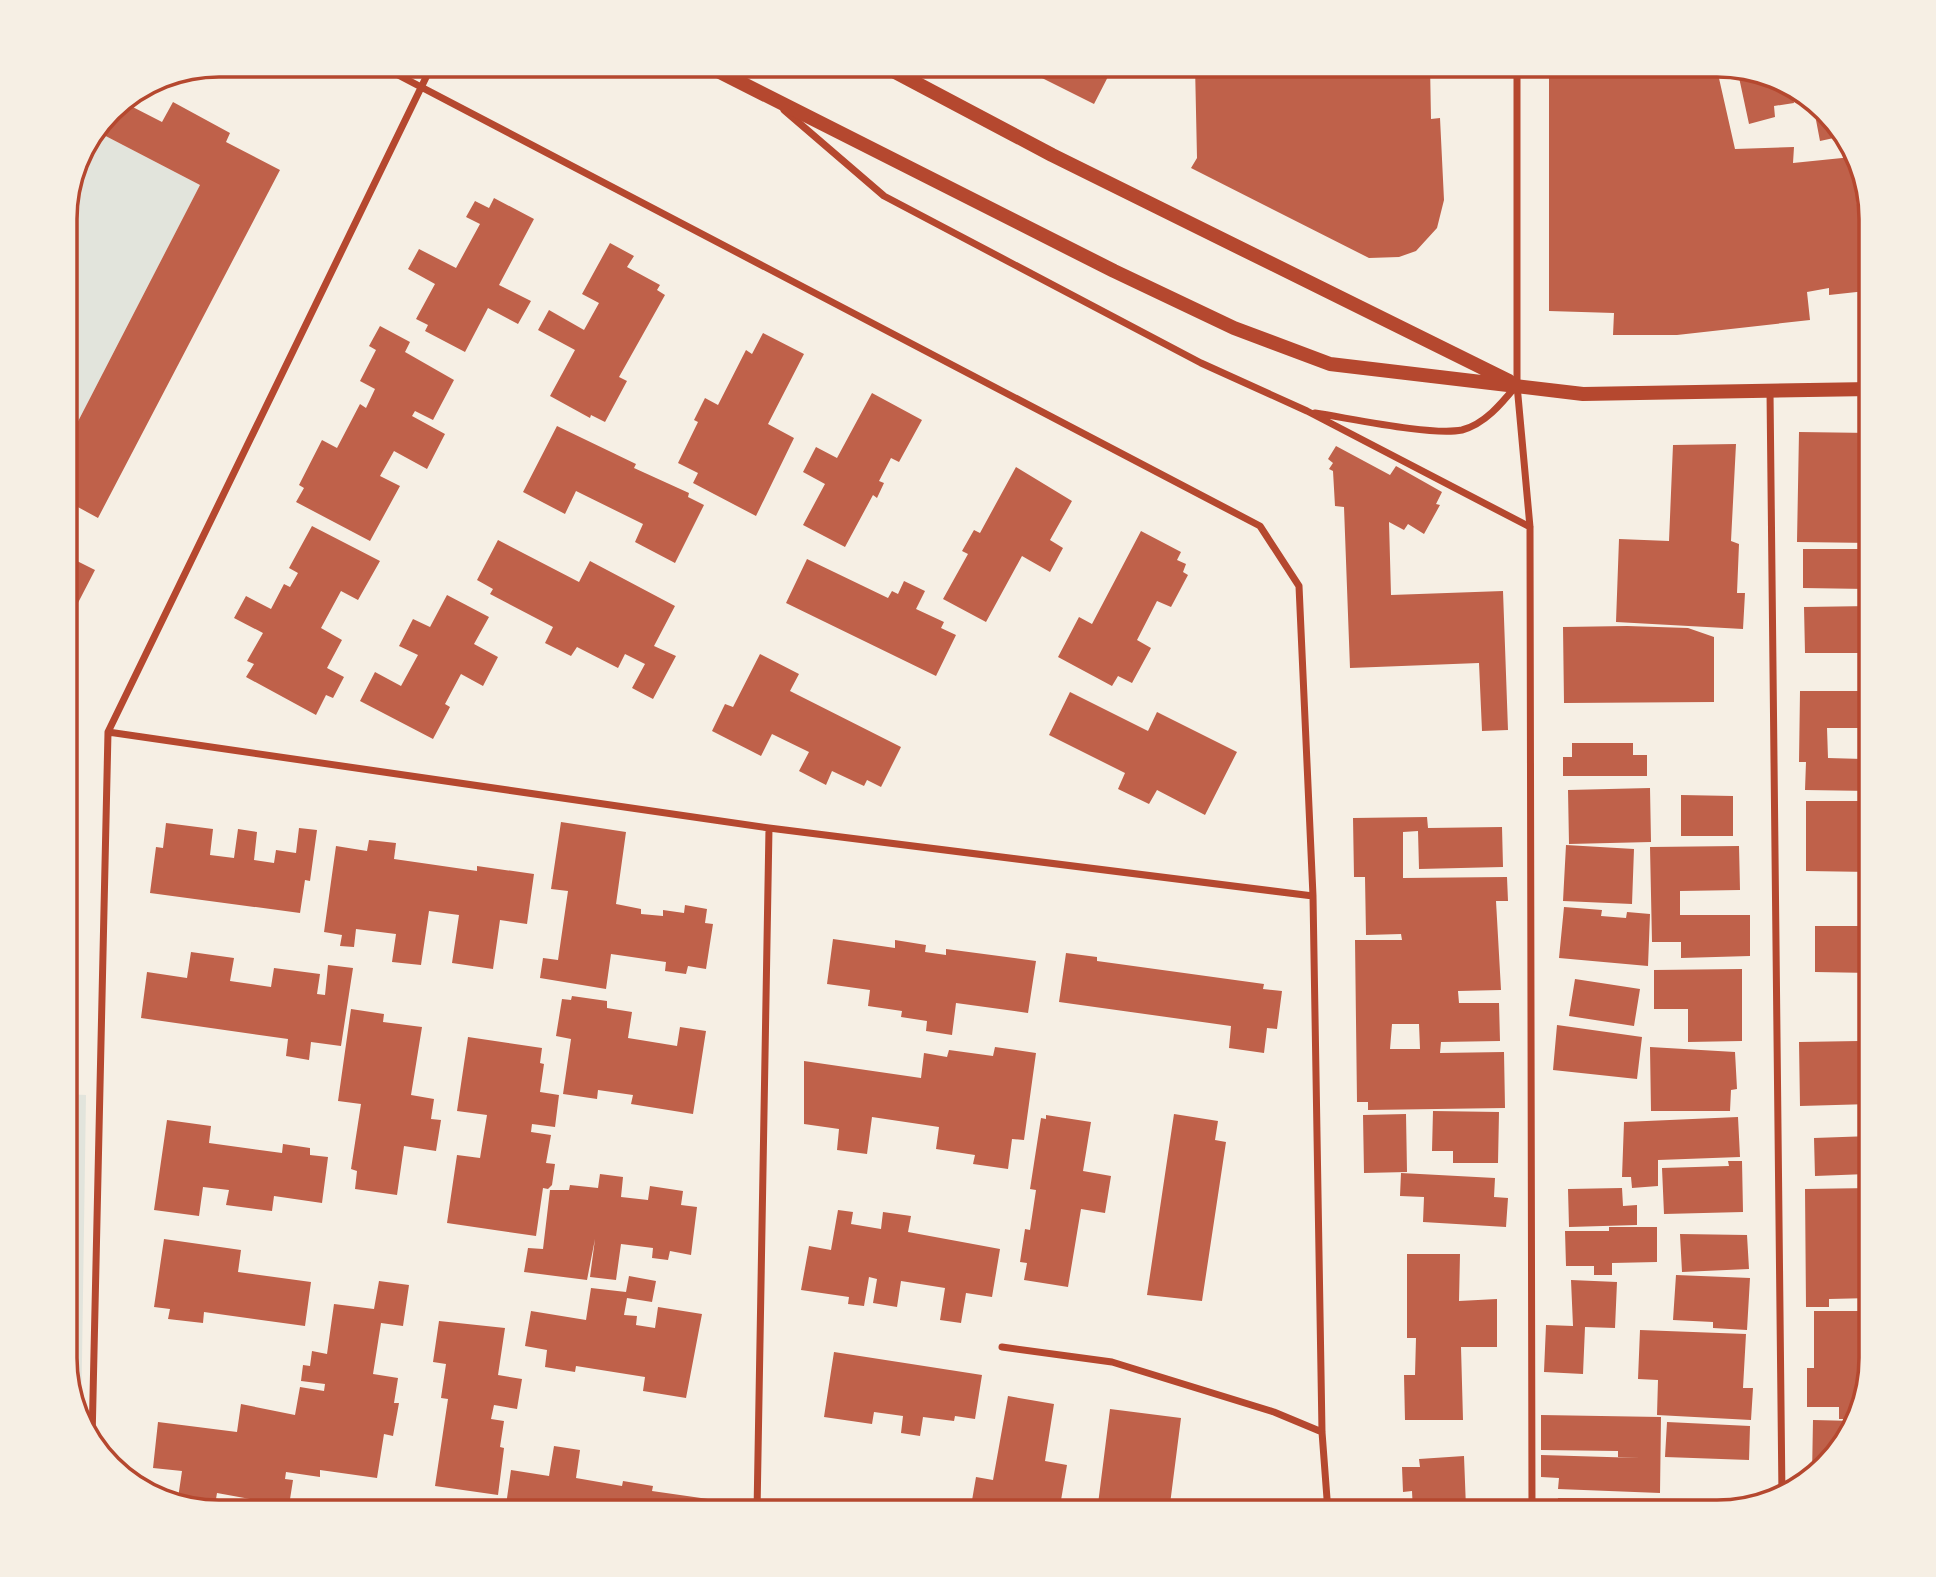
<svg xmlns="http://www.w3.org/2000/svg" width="1936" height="1577" viewBox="0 0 1936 1577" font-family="'Space Grotesk',sans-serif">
  <rect width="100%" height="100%" fill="#f6efe4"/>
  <!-- green -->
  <path fill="#e2e4dc" d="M96,131L200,185L71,435L65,432V209L81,151Z
    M65,1094L86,1095L81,1427L65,1367Z"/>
  <!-- building -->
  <path fill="#bf614a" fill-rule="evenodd" d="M1016,65H1114L1094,104Z
    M1195,65H1430L1431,119L1440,118L1444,200L1437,228L1416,251L1399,257L1369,258L1191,168L1197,158Z
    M1716,65L1735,149L1794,147L1793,163L1852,157L1866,291L1829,295V288L1807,292L1810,320L1677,335H1613L1614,313L1549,311V66Z
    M1737,68L1767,73L1791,87L1794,103L1774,106L1775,117L1749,124Z
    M1812,99L1818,103L1843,136L1820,141Z
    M121,101L162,122L173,102L230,133L226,142L280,170L98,518L65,500V432L71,435L200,185L96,131Z
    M494,198L534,219L499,285L531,301L518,324L488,308L465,352L425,331L428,325L416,319L435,284L408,269L419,249L456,268L480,224L466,217L475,201L489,208Z
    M1867,207L1871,219V241H1869Z
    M610,243L634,256L627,267L660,285L657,290L665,295L619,377L627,381L605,422L591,415L590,418L550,396L575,350L538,330L549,310L584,330L599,303L582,294Z
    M380,326L410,342L405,352L454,380L433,420L415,411L412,416L445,434L427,469L394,451L380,476L400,486L370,541L296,502L304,488L299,485L322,440L337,448L360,404L366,408L375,389L360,381L376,350L369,346Z
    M763,333L804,354L768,424L794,438L756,516L693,483L698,473L678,463L698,422L694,420L705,398L718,405L746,350L752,354Z
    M872,393L922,420L899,462L891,458L879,481L884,483L877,498L873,495L845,547L803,525L825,484L803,472L816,447L837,458Z
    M557,426L636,464L634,468L689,493L688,497L704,505L675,563L635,542L643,524L576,491L565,514L523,492Z
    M1799,432L1871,433V543L1797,542Z
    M1736,444L1731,541L1739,544L1737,593H1745L1743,629L1616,622L1619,539L1669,541L1673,445Z
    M1336,446L1390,475L1396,466L1442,492L1436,504L1440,505L1424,534L1408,524L1404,530L1389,522L1391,595L1503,591L1508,730L1482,731L1479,663L1350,668L1344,507L1335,506L1333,471L1329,469L1333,463L1328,459Z
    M1016,467L1072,501L1050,540L1063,548L1050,572L1022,556L986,622L943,599L968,554L962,551L974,530L980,533Z
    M312,526L380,561L358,600L341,591L321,628L342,640L327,668L344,677L333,698L326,695L316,715L246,677L254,664L247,661L263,633L234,618L246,596L271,609L284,584L290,587L298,573L289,568Z
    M1141,531L1181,552L1177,560L1186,564L1183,572L1188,575L1171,607L1157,601L1137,640L1151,648L1132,683L1118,676L1112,686L1058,657L1079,617L1092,624Z
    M498,540L579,582L590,561L675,606L654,646L676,656L653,699L632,688L645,664L625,654L618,668L577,647L571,656L545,643L553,627L490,594L493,589L477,580Z
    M1803,549H1867V589L1803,588Z
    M65,555L95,570L65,628Z
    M807,559L888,598L892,591L898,594L904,581L925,591L916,609L944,622L941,628L956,635L936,676L786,603Z
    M447,595L489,617L474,644L498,657L483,686L461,674L445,704L450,707L433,739L360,701L375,672L401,686L418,655L399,646L413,619L430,627Z
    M1871,606V653H1805L1804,607Z
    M1627,626L1688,628L1714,637V702L1564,703L1563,627Z
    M760,654L799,674L790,691L901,747L881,787L867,780L864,786L832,771L826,785L799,771L809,752L772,734L761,756L712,731L725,704L733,707Z
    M1800,691H1871V728H1827L1828,758L1863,759V769H1871V791L1805,790L1806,762H1799Z
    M1070,692L1148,731L1157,712L1237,752L1205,815L1157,790L1149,804L1118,789L1125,773L1049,735Z
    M1572,743H1633V755H1647V776H1563V757H1572Z
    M1650,788L1651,842L1569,844L1568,790Z
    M1681,795L1733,796V836H1681Z
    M1806,801H1871V872L1806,871Z
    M1427,817L1428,828L1502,827L1503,867L1419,869L1418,831L1403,832V878L1507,877L1508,901H1496L1501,990L1458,991L1459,1003H1499L1500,1041L1441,1042L1440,1053L1504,1052L1505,1108L1368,1110V1102H1357L1355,940H1402L1401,934L1366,935L1365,877H1354L1353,818ZM1392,1024H1419L1420,1049H1390Z
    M561,822L626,832L616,904L641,909V914L663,916V910L684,913L685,905L707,909L705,923L713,924L706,969L688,966L686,974L665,971L666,962L611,954L606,989L540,978L543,958L558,960L568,891L551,889Z
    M166,823L213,829L210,855L234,858L238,829L257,832L254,860L274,863L276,850L296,853L299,828L317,830L310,881L305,880L300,913L150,893L156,847L163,848Z
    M369,840L396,843L394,859L477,871V866L534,874L527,924L500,920L493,969L452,963L459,915L429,911L421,965L392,962L396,934L356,929L354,947L340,946L342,935L324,932L336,846L367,851Z
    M1566,845L1634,849L1632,904L1563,901Z
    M1739,846L1740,890L1680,891V915H1750V956L1681,958V942H1652L1650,847Z
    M1564,907L1602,910L1601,916L1626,918L1627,912L1650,914L1648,966L1559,958Z
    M1815,926H1871V973L1815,972Z
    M833,939L895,948V940L926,945L925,952L946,955V949L1036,961L1028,1013L956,1003L952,1035L926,1031L927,1021L901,1017L902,1011L868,1006L870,990L827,984Z
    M191,952L234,958L230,981L271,987L274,968L320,974L317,994L325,995L328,965L353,968L341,1046L311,1042L309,1060L286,1056L288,1039L141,1018L147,972L187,978Z
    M1066,953L1097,957V961L1264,984L1263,989L1282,991L1277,1029L1267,1028L1264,1053L1229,1048L1231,1026L1059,1002Z
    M1742,969V1041L1688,1042V1009H1654V970Z
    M1575,979L1640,989L1634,1026L1569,1016Z
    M1860,984H1871V1104L1800,1106L1799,1042L1859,1041Z
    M572,996L607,1001V1008L632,1012L628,1038L677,1046L680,1027L706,1031L693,1114L631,1104L633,1095L598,1090L597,1099L563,1094L571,1039L556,1036L562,999L571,1000Z
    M351,1009L384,1014L383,1022L422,1027L411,1095L434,1099L431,1119L441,1120L436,1151L404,1146L397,1195L355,1189L357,1171L351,1169L361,1104L338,1101Z
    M1557,1025L1642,1037L1637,1079L1553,1070Z
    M468,1037L542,1048L540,1063L544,1064L540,1092L559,1095L555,1127L532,1124L531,1132L551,1135L546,1163L555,1164L552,1185L548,1189L543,1188L536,1236L447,1223L457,1155L480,1158L487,1115L457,1111Z
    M995,1047L1036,1053L1024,1140L1012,1139L1008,1169L973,1164L975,1155L936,1149L939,1127L872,1117L867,1154L837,1150L839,1129L804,1124V1061L921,1078L924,1053L947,1057L949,1050L993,1056Z
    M1650,1047L1735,1052L1737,1089L1731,1090L1730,1111H1651Z
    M1433,1111L1499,1112L1498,1163H1453V1151H1432Z
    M1174,1114L1218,1121L1215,1140L1226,1142L1202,1301L1147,1295Z
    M1406,1114L1407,1172L1364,1173L1363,1115Z
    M1046,1115L1091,1122L1083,1171L1111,1176L1105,1213L1081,1209L1068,1287L1024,1280L1027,1263L1020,1262L1025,1229L1030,1230L1036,1190L1030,1189L1041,1118L1046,1119Z
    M1738,1117L1740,1157L1658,1160V1186L1632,1188L1631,1177H1622L1624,1122Z
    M167,1120L211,1126L209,1143L282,1153L283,1144L310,1148V1155L328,1157L322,1203L274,1196L272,1211L226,1205L229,1190L203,1187L199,1216L154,1210Z
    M1871,1136V1180H1867V1174L1815,1176L1814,1138Z
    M1728,1161H1742L1743,1212L1664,1214L1662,1168L1729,1166Z
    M1401,1173L1495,1178L1494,1197L1508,1198L1506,1227L1423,1222L1424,1197L1400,1196Z
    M600,1174L623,1177L621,1197L648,1200L650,1186L683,1191L681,1205L697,1207L691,1255L670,1251L668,1260L652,1258L653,1248L621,1244L616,1280L590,1277L595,1239L587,1280L524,1272L528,1248L543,1249L550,1190H569L570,1185L598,1188Z
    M1622,1188L1623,1206L1637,1205V1225L1569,1227L1568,1189Z
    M1871,1188V1298L1829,1299V1307H1806L1805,1189Z
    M838,1210L853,1212L851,1224L881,1229L883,1212L911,1216L908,1232L1000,1249L992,1297L966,1293L961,1323L940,1320L945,1288L901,1281L897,1307L873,1303L877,1279L869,1277L864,1306L848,1304L849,1297L801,1290L809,1246L831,1250Z
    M1609,1227H1657V1262L1612,1263V1275H1594V1266H1566L1565,1231H1609Z
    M1680,1234L1747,1235L1749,1269L1682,1272Z
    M164,1239L241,1250L238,1272L311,1282L305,1326L204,1312L203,1323L168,1319L170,1309L154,1307Z
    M1407,1254H1460L1459,1301L1497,1299V1347H1461L1463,1420H1405L1404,1375H1415L1416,1338H1407Z
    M1676,1275L1750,1278L1747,1330L1713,1328V1322L1673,1320Z
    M629,1276L656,1281L652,1302L627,1298L624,1315L637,1316L636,1325L655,1328L658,1307L702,1314L686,1398L643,1391L645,1377L576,1366L575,1372L545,1367L547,1350L525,1346L531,1311L586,1320L591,1288L626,1292Z
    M1571,1280L1617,1282L1615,1328L1585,1327L1583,1374L1544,1372L1546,1325L1573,1326Z
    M379,1281L409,1285L403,1326L381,1323L373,1374L398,1378L394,1403H399L393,1436L384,1434L377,1478L320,1470V1477L286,1472L285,1479L293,1480L288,1512H248L250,1499L217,1493L214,1511L177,1505L182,1471L153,1468L158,1422L237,1432L241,1404L295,1415L300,1387L324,1391L325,1384L301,1381L303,1365L310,1366L312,1351L327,1354L334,1304L374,1309Z
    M1814,1311H1871V1358L1863,1408L1856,1419H1839V1407H1807V1368H1814Z
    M439,1321L505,1328L498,1375L522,1379L517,1409L494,1405L491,1419L504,1421L500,1447L504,1448L498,1495L435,1486L448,1399L441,1398L446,1364L433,1362Z
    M1640,1330L1746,1334L1743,1388H1753L1751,1420L1657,1415L1658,1380L1638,1379Z
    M834,1352L982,1375L975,1419L955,1416L954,1421L923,1417L920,1436L901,1433L903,1416L874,1412L872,1424L824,1417Z
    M1008,1396L1054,1404L1045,1461L1067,1465L1059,1512H970L976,1477L993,1480Z
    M1110,1409L1181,1418L1169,1512H1097Z
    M1541,1415L1661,1417L1660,1493L1558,1489L1559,1478L1541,1477V1455L1640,1458L1618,1457V1451L1541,1450Z
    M1813,1420L1855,1421L1833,1459L1812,1475Z
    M1667,1422L1750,1426L1749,1460L1665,1457Z
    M554,1446L580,1450L576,1478L622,1486L623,1481L653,1486L652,1491L736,1503L735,1512H505L511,1470L549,1476Z
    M1464,1456L1466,1508L1492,1507V1512H1413L1412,1491L1403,1492L1402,1467H1420L1419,1459Z
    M1558,1498L1693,1499L1755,1503L1717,1512H1557Z"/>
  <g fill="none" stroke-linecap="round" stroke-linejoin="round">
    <!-- minor -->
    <path stroke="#b5482f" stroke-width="7" d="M379,65L1260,526L1299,586L1313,896L1322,1432L1328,1512
      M1517,65V385L1530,527L1532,1512
      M784,110L884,196L1201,363L1307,411L1530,527
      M1770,391L1782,1497
      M1315,413C1349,418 1431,436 1462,430C1485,424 1502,403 1516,386
      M108,732L769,828L1313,896
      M1002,1347L1112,1362L1274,1412L1322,1432
      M92,1441L108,732L432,65
      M757,1512L769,828"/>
    <!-- secondary -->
    <path stroke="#b5482f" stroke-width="14" d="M706,65L1114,271L1234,328L1330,364L1583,394L1871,389
      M882,65L1052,155L1509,381"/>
  </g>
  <!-- crop -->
  <path d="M0 0H1936V1577H0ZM219 77H1717A142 142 0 0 1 1859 219V1358A142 142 0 0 1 1717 1500H219A142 142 0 0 1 77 1358V219A142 142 0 0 1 219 77Z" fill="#f6efe4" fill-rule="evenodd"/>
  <path fill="none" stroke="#b5482f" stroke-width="3.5" d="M219 77H1717A142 142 0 0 1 1859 219V1358A142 142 0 0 1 1717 1500H219A142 142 0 0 1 77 1358V219A142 142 0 0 1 219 77Z"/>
</svg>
